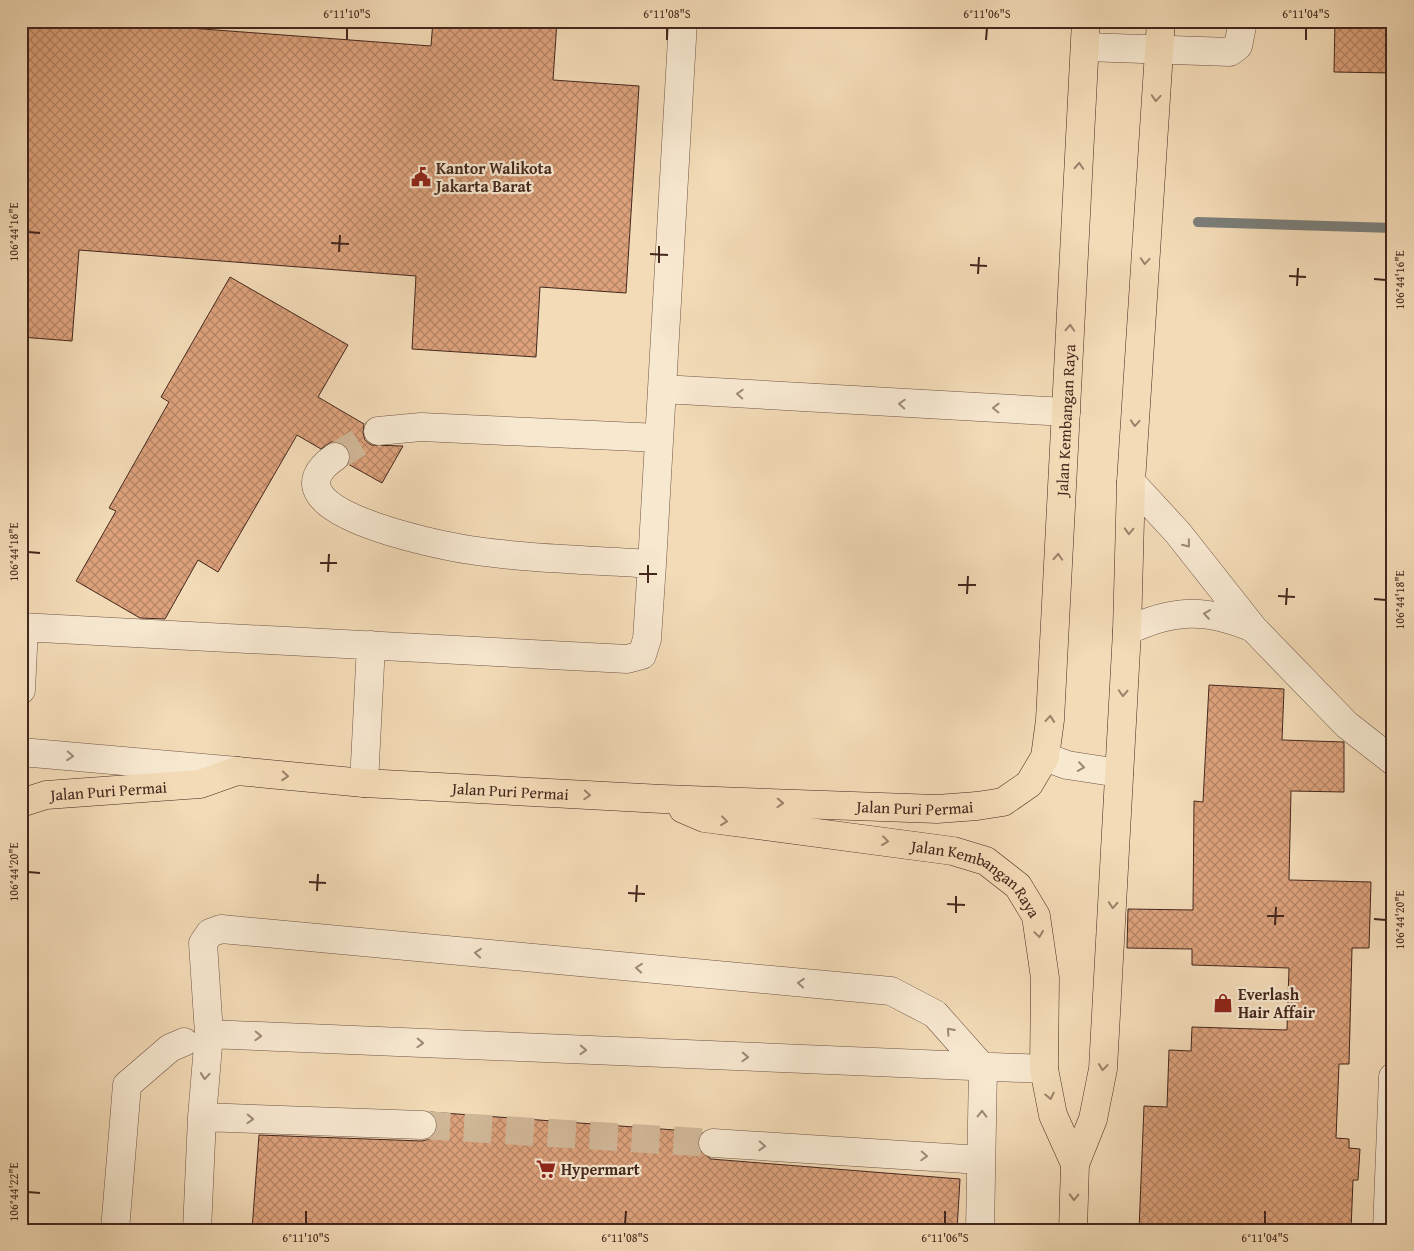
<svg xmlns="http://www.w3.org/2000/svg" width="1414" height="1251" viewBox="0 0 1414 1251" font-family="'Gentium Book Plus',serif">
  <defs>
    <pattern id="building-cross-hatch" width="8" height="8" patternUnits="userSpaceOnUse" patternTransform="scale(1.25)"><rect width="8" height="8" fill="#dda27c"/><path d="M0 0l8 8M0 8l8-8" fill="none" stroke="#b58465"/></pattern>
  </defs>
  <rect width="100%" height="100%" fill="#f3dbb7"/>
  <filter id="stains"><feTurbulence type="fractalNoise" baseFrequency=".004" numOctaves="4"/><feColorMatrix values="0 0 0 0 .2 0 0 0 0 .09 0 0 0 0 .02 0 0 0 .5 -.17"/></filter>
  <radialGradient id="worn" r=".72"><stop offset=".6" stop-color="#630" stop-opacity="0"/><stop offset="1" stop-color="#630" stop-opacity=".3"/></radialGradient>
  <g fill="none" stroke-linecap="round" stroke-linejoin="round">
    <!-- stream -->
    <path stroke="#7b7f7a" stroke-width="10" d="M1198,222L1393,228"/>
  </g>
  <!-- building -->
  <path fill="url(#building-cross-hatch)" stroke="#44271d" d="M21,21H95L431,46L433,21H557L553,80L639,86L626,293L540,287L536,357L412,349L416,276L79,250L72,341L21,337Z
    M1335,21H1393V73L1334,72Z
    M230,277L348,345L318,397L364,424L363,433L365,440L371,445L403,446L382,483L348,464L350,453L345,445L339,442H331L321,449L297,435L218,572L198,560L165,619L140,618L76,581L116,511L109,508L169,402L161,397Z
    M1209,685L1284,689L1282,740L1344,742V792L1291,791L1289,880L1371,882L1369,948H1352L1349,1064H1339L1336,1138L1349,1139V1148L1360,1149L1358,1180H1353L1351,1230H1139L1144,1106L1167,1107L1169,1050L1191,1051L1192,1027L1287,1030L1289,968L1192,965V949L1127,948L1128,909L1193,910L1194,801L1203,802Z
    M430,1112L702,1132L698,1142L699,1149L711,1159L960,1179L957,1230H252L259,1135L422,1141L430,1139L435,1134L438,1126L436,1118Z"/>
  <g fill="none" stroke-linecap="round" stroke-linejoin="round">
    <!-- minor-tunnel -->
    <path stroke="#d0b798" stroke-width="28" stroke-dasharray="28 14" stroke-linecap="butt" d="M335,457L378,431
      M422,1125L713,1143"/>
    <defs>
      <path id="minor" d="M1085,47L1230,52L1238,46L1243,21
        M662,389L1066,412
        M378,431L421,427L659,438
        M335,457C258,510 438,545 470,550C529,559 592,560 652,564
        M1131,482L1178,533L1253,628L1347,725L1393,761
        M21,627L627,659L642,655L647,639L652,564L683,21
        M1127,631C1173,609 1206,608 1253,628
        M21,690L24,627
        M21,752L237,771
        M1045,757L1067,765L1119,773
        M364,783L371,645
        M209,1034L1044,1069
        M202,1117L422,1125
        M713,1143L981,1160
        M115,1230L127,1085L170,1048L184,1042
        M197,1230L202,1117L209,1034L203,943L210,933L221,929L891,991L935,1014L983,1068L980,1230
        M1387,1230L1393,1077"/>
      <g id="major">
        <path id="s1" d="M21,803L46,795L200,784L237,771L364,783L662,799L937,809L977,806L1003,802L1029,784L1045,757L1050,720L1086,21"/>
        <path id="s2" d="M683,809L704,818L953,851L986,861L1018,886L1036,916L1045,978L1044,1069L1053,1115L1075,1164"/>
        <path d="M1073,1230L1075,1164L1093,1119L1103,1069L1127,631L1131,482L1161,21"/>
      </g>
    </defs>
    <!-- minor casing -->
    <use href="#minor" stroke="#705444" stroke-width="29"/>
    <!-- major casing -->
    <use href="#major" stroke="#44271d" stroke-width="29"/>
    <!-- minor -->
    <use href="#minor" stroke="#f7e8d0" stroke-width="28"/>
    <!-- major -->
    <use href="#major" stroke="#f3dbb7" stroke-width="28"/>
  </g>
  <!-- one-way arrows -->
  <defs><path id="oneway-chevron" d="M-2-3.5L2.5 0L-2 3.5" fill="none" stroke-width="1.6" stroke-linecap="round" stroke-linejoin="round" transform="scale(1.25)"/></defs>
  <g stroke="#9c816a">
    <use href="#oneway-chevron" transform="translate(1156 98) rotate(94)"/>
    <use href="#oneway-chevron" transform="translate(1079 166) rotate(-87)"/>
    <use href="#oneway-chevron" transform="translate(1145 261) rotate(94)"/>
    <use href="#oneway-chevron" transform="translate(1070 328) rotate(-87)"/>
    <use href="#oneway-chevron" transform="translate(1135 423) rotate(94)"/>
    <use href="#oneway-chevron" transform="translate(1129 531) rotate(92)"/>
    <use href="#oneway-chevron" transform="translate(1058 557) rotate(-87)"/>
    <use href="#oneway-chevron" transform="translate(1123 693) rotate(93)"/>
    <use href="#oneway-chevron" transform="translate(1050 719) rotate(-85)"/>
    <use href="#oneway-chevron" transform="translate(285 776) rotate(5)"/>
    <use href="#oneway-chevron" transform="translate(587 795) rotate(3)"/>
    <use href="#oneway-chevron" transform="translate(780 803) rotate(2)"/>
    <use href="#oneway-chevron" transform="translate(724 821) rotate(7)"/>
    <use href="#oneway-chevron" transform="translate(885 841) rotate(7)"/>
    <use href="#oneway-chevron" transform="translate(1113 905) rotate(93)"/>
    <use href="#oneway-chevron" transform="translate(1039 934) rotate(82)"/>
    <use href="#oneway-chevron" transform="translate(1103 1067) rotate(96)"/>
    <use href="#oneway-chevron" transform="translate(1050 1096) rotate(78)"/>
    <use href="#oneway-chevron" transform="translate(1074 1197) rotate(92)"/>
  </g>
  <g stroke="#9e8876">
    <use href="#oneway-chevron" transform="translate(740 394) rotate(-177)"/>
    <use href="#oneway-chevron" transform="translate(902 404) rotate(-177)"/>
    <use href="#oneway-chevron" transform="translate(996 408) rotate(-179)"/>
    <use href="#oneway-chevron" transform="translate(1187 544) rotate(51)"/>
    <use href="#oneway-chevron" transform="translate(1207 614) rotate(-172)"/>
    <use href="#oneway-chevron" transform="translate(70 756) rotate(5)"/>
    <use href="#oneway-chevron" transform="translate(1081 767) rotate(8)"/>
    <use href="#oneway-chevron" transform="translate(478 953) rotate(-175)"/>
    <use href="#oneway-chevron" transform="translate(639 968) rotate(-175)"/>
    <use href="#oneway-chevron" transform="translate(801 983) rotate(-175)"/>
    <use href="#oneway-chevron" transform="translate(950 1031) rotate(-132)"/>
    <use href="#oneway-chevron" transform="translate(258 1036) rotate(2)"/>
    <use href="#oneway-chevron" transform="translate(420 1043) rotate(2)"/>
    <use href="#oneway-chevron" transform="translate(583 1050) rotate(2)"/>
    <use href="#oneway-chevron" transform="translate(745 1057) rotate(2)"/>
    <use href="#oneway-chevron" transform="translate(205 1076) rotate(95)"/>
    <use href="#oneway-chevron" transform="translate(982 1114) rotate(-89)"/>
    <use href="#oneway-chevron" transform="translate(250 1119) rotate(2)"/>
    <use href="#oneway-chevron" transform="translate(762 1146) rotate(3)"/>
    <use href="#oneway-chevron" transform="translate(924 1156) rotate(3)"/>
  </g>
  <!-- ticks -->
  <path fill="none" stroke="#44271d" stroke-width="2" d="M347,40V28M667,40V28M986,40L987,28M1306,40V28M28,232L40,233M331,243L349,244M339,252L340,235M650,254L668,255M659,263V246M970,265L987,266M978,274L979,257M1289,276L1306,277M1374,279L1386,280M1297,286L1298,268M28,552L40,553M320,563H337M328,572L329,554M639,574H657M648,583V565M958,585H976M967,594L968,576M1278,596L1295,597M1374,599L1386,600M1286,605L1287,588M28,872L40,873M309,882L326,883M317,891L318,874M628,893L645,894M636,902L637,885M947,904L965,905M956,913V896M1267,916H1284M1374,919L1386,920M1275,925L1276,907M28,1192L40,1193M306,1224V1211M625,1224L626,1211M945,1224V1211M1265,1224V1211"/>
  <!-- icons -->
  <defs>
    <symbol id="civic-bare" viewBox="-9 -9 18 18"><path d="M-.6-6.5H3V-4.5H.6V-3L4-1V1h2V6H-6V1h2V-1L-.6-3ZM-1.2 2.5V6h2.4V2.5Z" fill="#8f2418" stroke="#f7e8d0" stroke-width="2.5" paint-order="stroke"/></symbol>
    <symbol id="shop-bare" viewBox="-9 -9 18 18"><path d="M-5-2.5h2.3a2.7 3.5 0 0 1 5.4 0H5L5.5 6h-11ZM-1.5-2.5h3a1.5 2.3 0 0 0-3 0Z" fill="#8f2418" stroke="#f7e8d0" stroke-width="2.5" paint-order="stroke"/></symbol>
    <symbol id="supermarket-bare" viewBox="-9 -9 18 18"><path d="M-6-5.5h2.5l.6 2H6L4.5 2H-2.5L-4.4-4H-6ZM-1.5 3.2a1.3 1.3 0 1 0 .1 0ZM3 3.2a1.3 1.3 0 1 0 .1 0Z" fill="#8f2418" stroke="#f7e8d0" stroke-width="2.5" paint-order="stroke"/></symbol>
  </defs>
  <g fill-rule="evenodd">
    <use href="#civic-bare" x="407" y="163" width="28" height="28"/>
    <use href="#shop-bare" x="1209" y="989" width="28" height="28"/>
    <use href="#supermarket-bare" x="532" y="1155" width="28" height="28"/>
  </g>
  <g text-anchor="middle" stroke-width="4.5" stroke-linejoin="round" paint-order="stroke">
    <!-- poi labels -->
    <g font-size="16" font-weight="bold" fill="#44271d" stroke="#f7e8d0" text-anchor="start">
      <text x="436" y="174">Kantor Walikota<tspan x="436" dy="18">Jakarta Barat</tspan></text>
      <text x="1238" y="1000">Everlash<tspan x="1238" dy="18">Hair Affair</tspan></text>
      <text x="561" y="1175">Hypermart</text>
    </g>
    <!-- street labels -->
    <g font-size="16" fill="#44271d" stroke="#f7e8d0">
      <text dy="6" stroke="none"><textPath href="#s1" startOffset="1388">Jalan Kembangan Raya</textPath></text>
      <text dy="6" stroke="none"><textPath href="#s1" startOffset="89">Jalan Puri Permai</textPath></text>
      <text dy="6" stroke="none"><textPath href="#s1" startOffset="494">Jalan Puri Permai</textPath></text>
      <text dy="6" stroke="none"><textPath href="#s1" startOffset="899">Jalan Puri Permai</textPath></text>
      <text dy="6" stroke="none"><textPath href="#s2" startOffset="308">Jalan Kembangan Raya</textPath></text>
    </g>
  </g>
  <!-- margin -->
  <rect width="1414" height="1251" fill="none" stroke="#f3dbb7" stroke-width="55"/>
  <rect x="28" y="28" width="1358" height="1196" fill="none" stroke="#44271d" stroke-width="2"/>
  <g font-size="12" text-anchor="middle" fill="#44271d">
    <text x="347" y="18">6°11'10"S</text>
    <text x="667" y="18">6°11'08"S</text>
    <text x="987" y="18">6°11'06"S</text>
    <text x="1306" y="18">6°11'04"S</text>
    <text transform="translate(14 232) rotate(-90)" y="4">106°44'16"E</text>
    <text transform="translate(1400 280) rotate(-90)" y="4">106°44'16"E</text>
    <text transform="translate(14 552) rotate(-90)" y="4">106°44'18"E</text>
    <text transform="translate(1400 600) rotate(-90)" y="4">106°44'18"E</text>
    <text transform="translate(14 872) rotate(-90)" y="4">106°44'20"E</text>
    <text transform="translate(1400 920) rotate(-90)" y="4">106°44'20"E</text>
    <text transform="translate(14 1192) rotate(-90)" y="4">106°44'22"E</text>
    <text x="306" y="1242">6°11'10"S</text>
    <text x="625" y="1242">6°11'08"S</text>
    <text x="945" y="1242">6°11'06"S</text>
    <text x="1265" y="1242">6°11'04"S</text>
  </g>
  <rect width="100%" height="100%" filter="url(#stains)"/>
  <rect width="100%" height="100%" fill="url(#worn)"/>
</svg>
